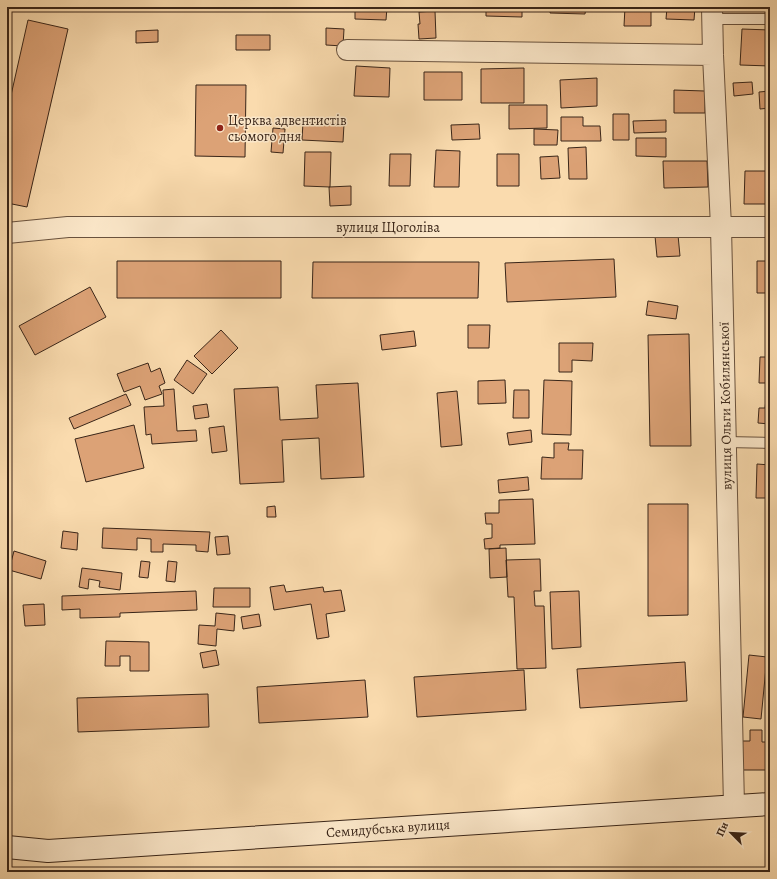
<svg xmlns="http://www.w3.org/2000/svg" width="777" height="879" viewBox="0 0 777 879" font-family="Alegreya,serif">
  <rect width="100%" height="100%" fill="#fadbae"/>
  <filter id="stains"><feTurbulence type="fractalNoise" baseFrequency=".005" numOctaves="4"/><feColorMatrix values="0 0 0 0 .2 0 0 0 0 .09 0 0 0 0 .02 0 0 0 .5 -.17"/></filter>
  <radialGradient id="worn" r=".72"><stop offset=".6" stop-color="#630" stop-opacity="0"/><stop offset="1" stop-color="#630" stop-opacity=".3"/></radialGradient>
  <!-- building -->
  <path fill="#dca276" stroke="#392518" d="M355,7H387L386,20L355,19Z
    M486,7H522V17L486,16Z
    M551,7H586L585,14L550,13Z
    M625,7H651V26H624Z
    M667,7H695L694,20L666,19Z
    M435,11L436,38L419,39L418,24H420L419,12Z
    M28,20L68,29L27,207L7,203V113Z
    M326,28L344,29L343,46L326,45Z
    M742,29L770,30V66L740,65Z
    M158,30V42L136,43V31Z
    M236,35H270V50H236Z
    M356,66L390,68L389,97L354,96Z
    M524,68V103H481V69Z
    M424,72H462V100H424Z
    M597,78V106L561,108L560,80Z
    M752,82L753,94L734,96L733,83Z
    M196,85H246L245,157L195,156Z
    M674,90L705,91V113H674Z
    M770,91V108L760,109L759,92Z
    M509,105H547V128L509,129Z
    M613,114H629V140H613Z
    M561,117H583V126H600L601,141H561Z
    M666,120V132L634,133L633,121Z
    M303,122L344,124L343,142L302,140Z
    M479,124L480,139L452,140L451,125Z
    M273,128L285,129L283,153L271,152Z
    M534,129L558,130L557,145H534Z
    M636,138H666V157L636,156Z
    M586,147L587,179H569L568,148Z
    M436,150L460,151L459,187H434Z
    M305,152H331L330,187L304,186Z
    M390,154H411L410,186H389Z
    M497,154H519V186H497Z
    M558,156L560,178L541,179L540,157Z
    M663,161H707L708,187L664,188Z
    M745,171H770V204H744Z
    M351,186V205L330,206L329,187Z
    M678,235L680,256L657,257L655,236Z
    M614,259L616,297L507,302L505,263Z
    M117,261H281V298H117Z
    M757,261H770V293H757Z
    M313,262H479L478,298H312Z
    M90,287L106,317L35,355L19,326Z
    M648,301L678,306L676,319L646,315Z
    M468,325H490L489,348H468Z
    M221,330L238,348L212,374L194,356Z
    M414,331L416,346L382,350L380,335Z
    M689,334L691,446H650L648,335Z
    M559,343H593L592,361L572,360V372H559Z
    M760,357H770V383H759Z
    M187,360L207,374L193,394L174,380Z
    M148,363L151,372L160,368L165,383L159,386L162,394L145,400L140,386L124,392L117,374Z
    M505,380L506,403L478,404V381Z
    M544,380L572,381L571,435L542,434Z
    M358,383L364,477L321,479L319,438L282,440L284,482L240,484L234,389L278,387L280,420L318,418L316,385Z
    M174,389L177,431L196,430L197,441L152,444L151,434L146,435L144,407L164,406L163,390Z
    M514,390H529V418H513Z
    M457,391L462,445L441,447L437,393Z
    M767,391H770V424L758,423L759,408H765Z
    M126,394L131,405L74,429L69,418Z
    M207,404L209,417L195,419L193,406Z
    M134,425L144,468L86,482L75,439Z
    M224,426L227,451L212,453L209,428Z
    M531,430L532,442L509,445L507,433Z
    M554,443H569L568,450H583L582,479H541L542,457L554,458Z
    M757,464L770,465V498H756Z
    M528,477L529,490L499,493L498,480Z
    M533,499L535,544L500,545V548L485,549L484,539L492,538V524H486L485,513H499V500Z
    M648,504H688V615L648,616Z
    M275,506L276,517H267V507Z
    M103,528L210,532L208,552L196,551V545L163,544V552H151V539L137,538V550L102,548Z
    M63,531L78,533L77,550L61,548Z
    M228,536L230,554L217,555L215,537Z
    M506,548L507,577L490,578L489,549Z
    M14,551L46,561L41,579L9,570Z
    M540,559L541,591H534L535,606H544L546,668L517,669L514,597H508L506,560Z
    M141,561L150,562L148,578L139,577Z
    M168,561L177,562L175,582L166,581Z
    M82,568L122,573L120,590L99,587L100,581L89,579L88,589L79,587Z
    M284,585L286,592L323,587L324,592L341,590L345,611L326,614L329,637L317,639L311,604L274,610L270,587Z
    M214,588H250V607H213Z
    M196,591L197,610L120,613V617L80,618V609L62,610V596Z
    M579,591L581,647L552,649L550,592Z
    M44,604L45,625L25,626L23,605Z
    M216,613L235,615L234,631L217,629L216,646L198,644L199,625L215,626Z
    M259,614L261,626L243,629L241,617Z
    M768,622H770V648H767Z
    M106,641L149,642V671H130V656H120V666H105Z
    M216,650L219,665L203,668L200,653Z
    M749,655L767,657L761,719L743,717Z
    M685,662L687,701L580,708L577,669Z
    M524,670L526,710L417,717L414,677Z
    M365,680L368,717L259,723L257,687Z
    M208,694L209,727L78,732L77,698Z
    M750,730H762V742H770V770H742V741H750Z"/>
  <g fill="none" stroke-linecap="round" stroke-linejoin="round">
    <defs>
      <path id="lane" d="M712,19H770
        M726,442L770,443"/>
      <path id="street" d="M712,7L713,55L721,227L734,806
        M347,50L713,55
        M7,233L68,227H770"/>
      <path id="secondary" d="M7,847L48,851L770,804"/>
    </defs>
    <!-- lane casing -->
    <use href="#lane" stroke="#69523e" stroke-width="12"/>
    <!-- street casing -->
    <use href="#street" stroke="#69523e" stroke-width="22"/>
    <!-- secondary casing -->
    <use href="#secondary" stroke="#392518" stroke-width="24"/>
    <!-- lane -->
    <use href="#lane" stroke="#fce8ca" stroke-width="10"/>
    <!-- street -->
    <use href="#street" stroke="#fce8ca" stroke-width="20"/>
    <!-- secondary -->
    <use href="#secondary" stroke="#fce8ca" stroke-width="22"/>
  </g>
  <!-- markers -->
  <circle fill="#8f2418" stroke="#fce8ca" stroke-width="1.5" cx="220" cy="128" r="4"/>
  <g text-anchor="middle" stroke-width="3" stroke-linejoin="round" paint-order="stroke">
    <!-- poi labels -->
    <g font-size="14" fill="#392518" stroke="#fce8ca" text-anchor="start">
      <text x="228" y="125">Церква адвентистів<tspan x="228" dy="16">сьомого дня</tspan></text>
    </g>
    <!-- street labels -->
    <g font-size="14" fill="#392518" stroke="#fce8ca">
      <text x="388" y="232">вулиця Щоголіва</text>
      <text transform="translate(725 406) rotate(-91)" y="5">вулиця Ольги Кобилянської</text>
      <text transform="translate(388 828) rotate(-4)" y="5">Семидубська вулиця</text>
    </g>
  </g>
  <!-- margin -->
  <rect width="777" height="879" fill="none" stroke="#fadbae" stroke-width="24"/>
  <rect x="8" y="8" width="761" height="863" fill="none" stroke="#392518" stroke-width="2"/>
  <rect x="12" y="12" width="753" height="855" fill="none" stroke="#392518"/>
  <!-- north arrow -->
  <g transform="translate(731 833) rotate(294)" stroke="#fce8ca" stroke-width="3" paint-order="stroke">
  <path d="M0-3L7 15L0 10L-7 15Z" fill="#392518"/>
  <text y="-6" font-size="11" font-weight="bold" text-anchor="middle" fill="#392518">Пн</text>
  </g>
  <rect width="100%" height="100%" filter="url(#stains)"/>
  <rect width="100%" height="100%" fill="url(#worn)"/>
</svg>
